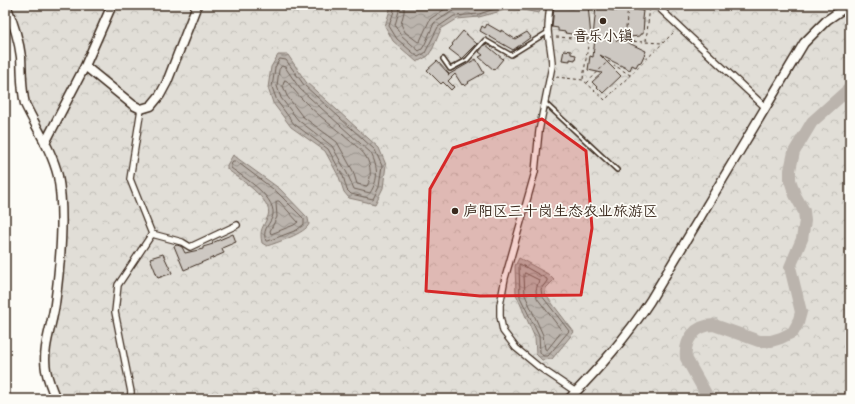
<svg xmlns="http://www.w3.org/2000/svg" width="855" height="404" viewBox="0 0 855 404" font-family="Dekko,'LXGW WenKai TC',sans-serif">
  <defs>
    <pattern id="forest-crowns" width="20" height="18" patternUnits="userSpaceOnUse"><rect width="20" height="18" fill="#e1ded7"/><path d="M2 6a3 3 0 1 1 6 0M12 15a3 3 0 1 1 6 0" fill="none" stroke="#c2bfb8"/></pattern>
    <pattern id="water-waves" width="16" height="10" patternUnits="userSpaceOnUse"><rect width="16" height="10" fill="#bbb4ad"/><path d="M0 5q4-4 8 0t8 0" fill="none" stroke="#99938c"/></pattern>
  </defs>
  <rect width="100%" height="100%" fill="#fdfcf7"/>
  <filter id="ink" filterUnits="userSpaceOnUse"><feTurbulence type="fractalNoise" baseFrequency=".025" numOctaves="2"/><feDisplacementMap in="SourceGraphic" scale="8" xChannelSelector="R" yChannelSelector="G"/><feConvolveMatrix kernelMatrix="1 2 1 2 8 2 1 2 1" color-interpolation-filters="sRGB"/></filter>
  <g filter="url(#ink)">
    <!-- forest -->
    <path fill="url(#forest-crowns)" stroke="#8e847a" d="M6,5H850V399H56L46,370L59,267L58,176L25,104L21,56Z"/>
    <!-- water -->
    <path fill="url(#water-waves)" stroke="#887d74" d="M388,5H543L539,13L512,8L479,17L457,19L441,29L433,48L428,56L417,62L393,41L385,26L390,10Z
      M278,55H288L306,82L379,148L386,165L383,188L375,204L349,198L344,192L339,177L325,151L291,127L273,103L268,88L271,67Z
      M233,155L280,189L308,218C308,219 309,223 309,224C306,233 276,243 267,246L262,243C259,229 263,228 268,216C274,200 238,178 227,169V165Z
      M519,258L548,274L554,280L546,288L545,294L574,332L552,359L542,360L536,354L535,338L516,294L515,266Z"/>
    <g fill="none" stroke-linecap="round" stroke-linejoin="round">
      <!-- shore -->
      <path stroke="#6e6157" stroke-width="1" d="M393,5L394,11L389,26L397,39L418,57L425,53L438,27L454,16L479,14L507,5
        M398,5L399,11L395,25L401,35L419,51L422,49L425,44L434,23L451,12L456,10L478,9L489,5
        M404,5V12L401,24L405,32L418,42L420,41L430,19L451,5
        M280,59L286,60L304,85L375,150L382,166L379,187L373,199L351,194L347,190L343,176L328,149L294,124L277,101L272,87L275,68Z
        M282,66L285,67L300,89L371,153C378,168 379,179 370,193L354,189L347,173L332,146L298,120L281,98L277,86L279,70Z
        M285,80L287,81C302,102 322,118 342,134C349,141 361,148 366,157C371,165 372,178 367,186L357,184L353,171L337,142L302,116L287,96L283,86Z
        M233,161H236L277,192L304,219V224L297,230L268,241H266C262,231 268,226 272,218C280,199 243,177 231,168V166Z
        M277,201H279L298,222L294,225L271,234L270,231L277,217L276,203Z
        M520,264L547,279V281L541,289L542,296L569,331L548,356H543L540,352L539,336L520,297L519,266Z
        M525,273L539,280L536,290L537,298L562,331L547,350L545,349L543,335L525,295L524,275Z"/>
      <!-- river -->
      <path stroke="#bbb4ad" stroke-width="12" d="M709,399L686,358C684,340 695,325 714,325L759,341H771L781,338L793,332L798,323L801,312L790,267L802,239L805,221L804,211L795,195L790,180V170L794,152L812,122L850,88"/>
    </g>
    <!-- building -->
    <path fill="#cdc8c2" stroke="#3b2a1e" d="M578,5H588L591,37L565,33L566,32L558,31V28L552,27L554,7L574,8V7L578,6Z
      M618,5L643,11L642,19H644L643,34H640V36L618,38L646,51L641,62L638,63L636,67L632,65L630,70L600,55L621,76L603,93L592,82L602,73L588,70L590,56L593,57L595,38L593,37L596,7L617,11Z
      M487,24L501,32V30L515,39L527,32L531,37L513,50L480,31L482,26L485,28Z
      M463,31L477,44L462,59L449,49L453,45L452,44Z
      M485,44L503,59L494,70L479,57L483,55L479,52Z
      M564,50L571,51V54L576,55L575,60L570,59V61L562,60Z
      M476,59L484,73L468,82L469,83L465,86L463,84L462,85L455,74L448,81L454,87L451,90L443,82L441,84L427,70L437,61L449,74L448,75Z
      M233,234L236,242L222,248L224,253L184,270L174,246L177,245L180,246L182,247L185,253L203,249V247L213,244L212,243Z
      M163,254L172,273L158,278L150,258Z"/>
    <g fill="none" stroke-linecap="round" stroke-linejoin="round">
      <defs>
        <path id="lane" d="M443,59L450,69L467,60L485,40L511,55L548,32
          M545,103L617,170"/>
        <path id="street" d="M550,5C549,14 548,22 548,31C549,43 552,54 552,66L539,131L535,172L505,278L500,305V316L503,331L516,348L539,367L576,392
          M656,5L765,107
          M141,109L130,179L152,234L182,242L190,247L237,225
          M130,399L131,392L115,312L118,285L152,234"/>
        <path id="secondary" d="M6,5C13,22 19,39 21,57C22,73 21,88 25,104C36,127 52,151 58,176C65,213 60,267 55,304C52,326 42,348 46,370C48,380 52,390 56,399
          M85,66L133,105L141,109L151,106L160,95L167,82L197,5
          M45,143L85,66L112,5
          M569,399C600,367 626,338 650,301L804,43L827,20L849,5"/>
      </defs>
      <!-- lane casing -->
      <use href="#lane" stroke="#3b2a1e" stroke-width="6"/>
      <!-- street casing -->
      <use href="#street" stroke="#3b2a1e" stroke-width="8"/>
      <!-- secondary casing -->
      <use href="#secondary" stroke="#3b2a1e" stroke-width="11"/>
      <!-- path -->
      <path stroke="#3b2a1e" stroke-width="1" stroke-dasharray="3 3" stroke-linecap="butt" d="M556,37L662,43
        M625,40L628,5
        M646,41L650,7
        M556,77L583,80L605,100L675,31
        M583,79L589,39
        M587,83L608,61L630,75"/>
      <!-- lane -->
      <use href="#lane" stroke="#fdfcf7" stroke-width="3"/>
      <!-- street -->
      <use href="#street" stroke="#fdfcf7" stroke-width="5.5"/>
      <!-- secondary -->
      <use href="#secondary" stroke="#fdfcf7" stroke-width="8"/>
    </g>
  </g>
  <!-- marked area -->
  <path fill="#d62828" fill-opacity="0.2" stroke="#d62828" stroke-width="3" stroke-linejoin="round" d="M542,119L586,151L592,228L581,295L480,296L426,291L430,189L453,148Z"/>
  <!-- markers -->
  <g fill="#3b2a1e" stroke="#fdfcf7" stroke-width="1.5">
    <circle cx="603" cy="21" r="4"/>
    <circle cx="455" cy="211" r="4"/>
  </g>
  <g text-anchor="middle" stroke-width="3.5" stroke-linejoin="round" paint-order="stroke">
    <!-- poi labels -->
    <g font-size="15" fill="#3b2a1e" stroke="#fdfcf7">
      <text x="603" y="41">音乐小镇</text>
      <text x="463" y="216" text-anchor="start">庐阳区三十岗生态农业旅游区</text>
    </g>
  </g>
  <!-- margin -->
  <rect width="855" height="404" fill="none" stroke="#fdfcf7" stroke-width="20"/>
  <rect x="10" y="10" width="835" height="384" fill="none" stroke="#3b2a1e" stroke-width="1.5" filter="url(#ink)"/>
</svg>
